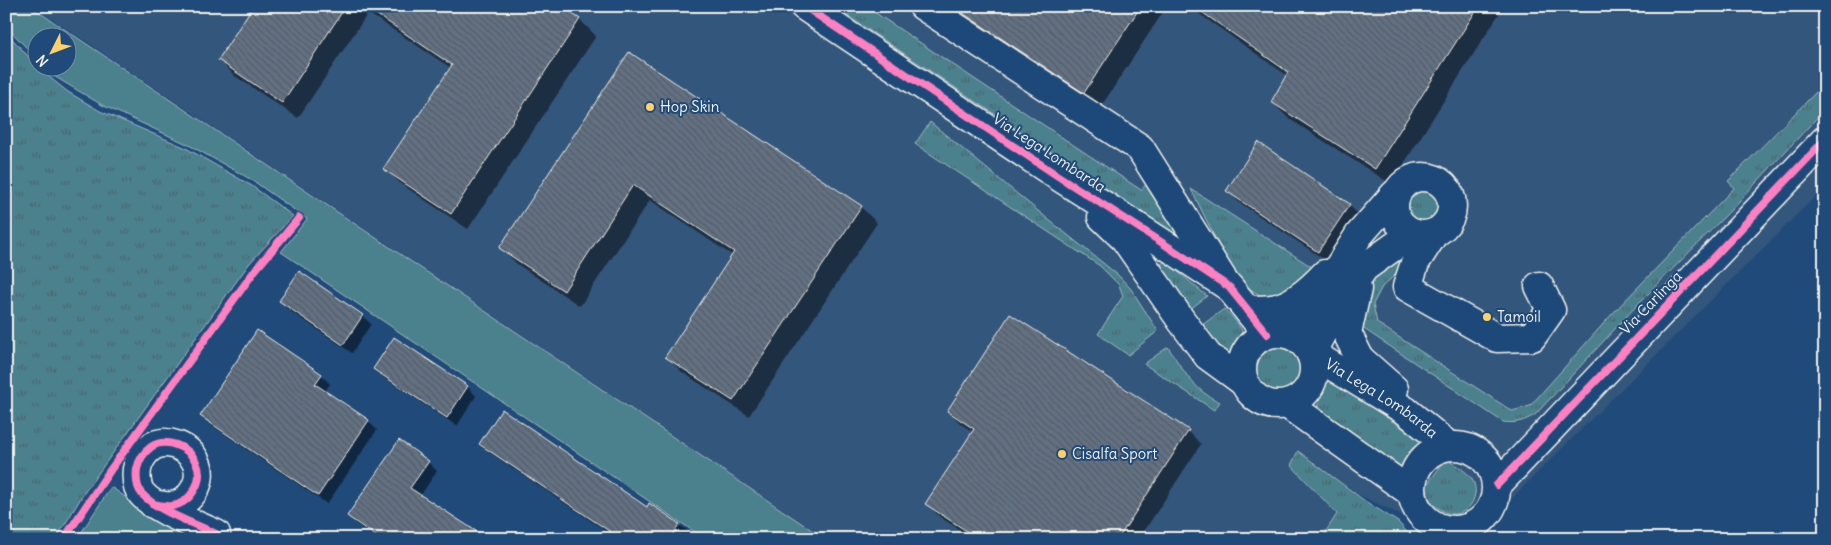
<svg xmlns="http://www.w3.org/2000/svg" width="1831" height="545" viewBox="0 0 1831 545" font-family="Delius,sans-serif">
  <defs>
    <pattern id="grass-tufts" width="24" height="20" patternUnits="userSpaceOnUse" patternTransform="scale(1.25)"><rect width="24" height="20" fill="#4b808d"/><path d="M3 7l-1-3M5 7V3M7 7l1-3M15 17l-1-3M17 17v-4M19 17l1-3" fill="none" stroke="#4a676d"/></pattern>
    <pattern id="building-back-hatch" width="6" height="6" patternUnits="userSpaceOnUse" patternTransform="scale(1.25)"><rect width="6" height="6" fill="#627182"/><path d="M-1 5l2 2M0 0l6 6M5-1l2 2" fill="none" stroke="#565c64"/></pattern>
  </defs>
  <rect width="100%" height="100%" fill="#1f4a7a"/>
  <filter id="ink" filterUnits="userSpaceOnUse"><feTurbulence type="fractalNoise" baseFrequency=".02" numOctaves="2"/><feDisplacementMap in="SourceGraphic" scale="10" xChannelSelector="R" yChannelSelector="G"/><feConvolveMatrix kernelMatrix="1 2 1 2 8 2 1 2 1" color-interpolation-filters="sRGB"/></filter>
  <g filter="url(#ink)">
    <!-- built -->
    <path fill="#33567c" d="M33,6H1825V187L1471,539H1445L1434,531L1351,491L1299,451L1291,465L1337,514L1321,539H825Z"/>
    <!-- grass -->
    <path fill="url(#grass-tufts)" stroke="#a0b8ba" d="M833,6H865L1141,190L1150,180L1192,246Z
      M6,32L37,66L38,68L68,92L100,111L184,147L252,186L293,216L249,264L84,493L56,539H6Z
      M1825,83V109L1729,212L1639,303L1535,415C1524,421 1516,424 1503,422L1361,327L1355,307C1367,289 1379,259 1403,258L1408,263L1382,287L1373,304L1377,323L1512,411L1530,406L1613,313L1734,188L1728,181Z
      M930,122L1049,220L1118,275L1131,289L1158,331L1128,355L1098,334L1123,296L1119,285L1100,266L915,144Z
      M1401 207a20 20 0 1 1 40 0a20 20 0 1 1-40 0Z
      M1191,189L1312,267L1302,283L1269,301L1236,280Z
      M1165,261L1207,296L1188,311L1158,267Z
      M1224,309C1242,326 1258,346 1224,356L1198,328Z
      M1251 369a27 27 0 1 1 54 0a27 27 0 1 1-54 0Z
      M1168,347C1183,370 1194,391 1220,402L1214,410L1144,364Z
      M1325,377L1436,450C1423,458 1418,466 1412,480L1315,417Z
      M1298,451L1365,501L1398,522L1413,539H1321L1337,514L1291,465Z
      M1446,459C1455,465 1468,471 1473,481C1480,495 1470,514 1453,514C1442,514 1429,500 1420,494Z"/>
    <!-- green -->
    <path fill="#4b808d" stroke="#a0b8ba" d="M6,6H30L825,539H705L281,252L307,219L252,180L187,144L102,105L52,75L45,68H68V38H38L37,59L6,26Z
      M111,487L185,539H77Z"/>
    <!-- shadow -->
    <path fill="#0007" d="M254,6H559L580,20L596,36L468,229L401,184L385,169L451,68L368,13L298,118L235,76L219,60Z
      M942,6H1167L1100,108Z
      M1188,6H1504L1391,184L1288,118L1272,102L1288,76Z
      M630,53L861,207L877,223L749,416L682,372L666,356L733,256L650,200L580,306L517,264L501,248Z
      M1228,191L1349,205L1362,218L1331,264L1240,203Z
      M280,301L362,316L371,324L352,353L289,310Z
      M394,338L468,387L476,396L457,426L383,377L374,369Z
      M321,375L330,384L325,391L368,421L377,430L327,504L211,425L202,416Z
      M948,411L1188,431L1201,444L1139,539H974L940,517L927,504L973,432L961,424Z
      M480,443L647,509L650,505L700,539H618L489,452Z
      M428,462L437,471L391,539H378L358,525L349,516Z"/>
    <!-- building -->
    <path fill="url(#building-back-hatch)" stroke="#f4f1e8" d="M253,6H346L282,103L218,60Z
      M364,6H561L580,19L451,214L383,169L452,65Z
      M952,6H1141L1084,93Z
      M1193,6H1479L1375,169L1271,102L1288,72Z
      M629,52L862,206L733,401L665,357L734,252L633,185L564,291L499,248Z
      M1258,142L1350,204L1318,252L1226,191Z
      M299,271L363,315L343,345L279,301Z
      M1010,314L1189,430L1118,539H979L925,504L974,429L947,411Z
      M257,330L322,374L315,384L369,420L318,496L200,416Z
      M394,337L468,386L447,418L373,369Z
      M502,409L647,507L649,503L680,524L670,539H621L479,444Z
      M399,440L429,461L410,488L488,539H380L347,516Z"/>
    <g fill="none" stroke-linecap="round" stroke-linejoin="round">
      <defs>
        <g id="minor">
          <path d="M804,6L1058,176L1158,240L1229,287L1267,334"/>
          <path d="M923,6L1140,148L1222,278"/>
          <circle cx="1423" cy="206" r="29"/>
          <path d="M1102,217L1125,239L1181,320L1208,356L1245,383"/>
          <path id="s1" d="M1414,235L1396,245L1364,268L1333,313L1311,353L1406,411L1449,446"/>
          <path d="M1433,235L1415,263L1407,287L1497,338L1532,337L1551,310L1539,286"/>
          <path d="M1357,289L1347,333L1360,359L1394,389"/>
          <path d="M1248,310C1256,310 1264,310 1272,309C1292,306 1312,288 1325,274"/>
          <circle cx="1278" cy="369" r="36"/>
          <path d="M1285,333L1312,309L1359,235L1394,195"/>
          <path d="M1287,404L1412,493"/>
          <circle cx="1454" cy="488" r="42"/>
          <path d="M1497,485L1825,140"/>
          <path d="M153,504C159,505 167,507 172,506C191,503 205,480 196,462C189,447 166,437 151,447C143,453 139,460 137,469C136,478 136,487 142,494C156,510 195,524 216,534"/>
        </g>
      </defs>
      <!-- minor casing -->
      <use href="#minor" stroke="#f4f1e8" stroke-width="31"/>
      <!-- minor -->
      <use href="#minor" stroke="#1f4a7a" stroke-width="28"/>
      <defs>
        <path id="cycleway" d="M804,6L1058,176L1158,240L1229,287L1267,334
          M1497,485L1825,140
          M153,504C159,505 167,507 172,506C191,503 205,480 196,462C189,447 166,437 151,447C143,453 139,460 137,469C136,478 136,487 142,494C156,510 195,524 216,534
          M64,539L111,469L256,269L299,218"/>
      </defs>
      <!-- cycleway casing -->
      <use href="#cycleway" stroke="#1f4a7a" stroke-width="11"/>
      <!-- cycleway -->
      <use href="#cycleway" stroke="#ff80c0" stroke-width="8"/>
    </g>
  </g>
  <!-- markers -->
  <g fill="#ffd166" stroke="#1f4a7a" stroke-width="2">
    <circle cx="650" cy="107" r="5"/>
    <circle cx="1487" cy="317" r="5"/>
    <circle cx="1062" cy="454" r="5"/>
  </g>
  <g text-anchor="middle" stroke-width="4" stroke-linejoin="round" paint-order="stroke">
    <!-- poi labels -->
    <g font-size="15" fill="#f4f1e8" stroke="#1f4a7a" text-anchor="start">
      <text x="660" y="112">Hop Skin</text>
      <text x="1497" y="322">Tamoil</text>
      <text x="1072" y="459">Cisalfa Sport</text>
    </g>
    <!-- street labels -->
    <g font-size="15" fill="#f4f1e8" stroke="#1f4a7a">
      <text transform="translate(1049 153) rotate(33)" y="5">Via Lega Lombarda</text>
      <text transform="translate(1651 303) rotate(-46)" y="5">Via Carlinga</text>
      <text dy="5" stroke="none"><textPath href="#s1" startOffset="244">Via Lega Lombarda</textPath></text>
    </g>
  </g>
  <!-- margin -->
  <rect width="1831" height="545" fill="none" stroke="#1f4a7a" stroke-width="25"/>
  <rect x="12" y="12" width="1806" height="520" fill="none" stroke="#f4f1e8" stroke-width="2" filter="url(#ink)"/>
  <!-- north arrow -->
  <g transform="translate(52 52) rotate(228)"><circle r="24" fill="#1f4a7a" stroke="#748da6"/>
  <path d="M0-4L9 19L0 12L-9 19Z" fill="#ffd166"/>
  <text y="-8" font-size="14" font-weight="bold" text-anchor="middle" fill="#f4f1e8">N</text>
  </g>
</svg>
